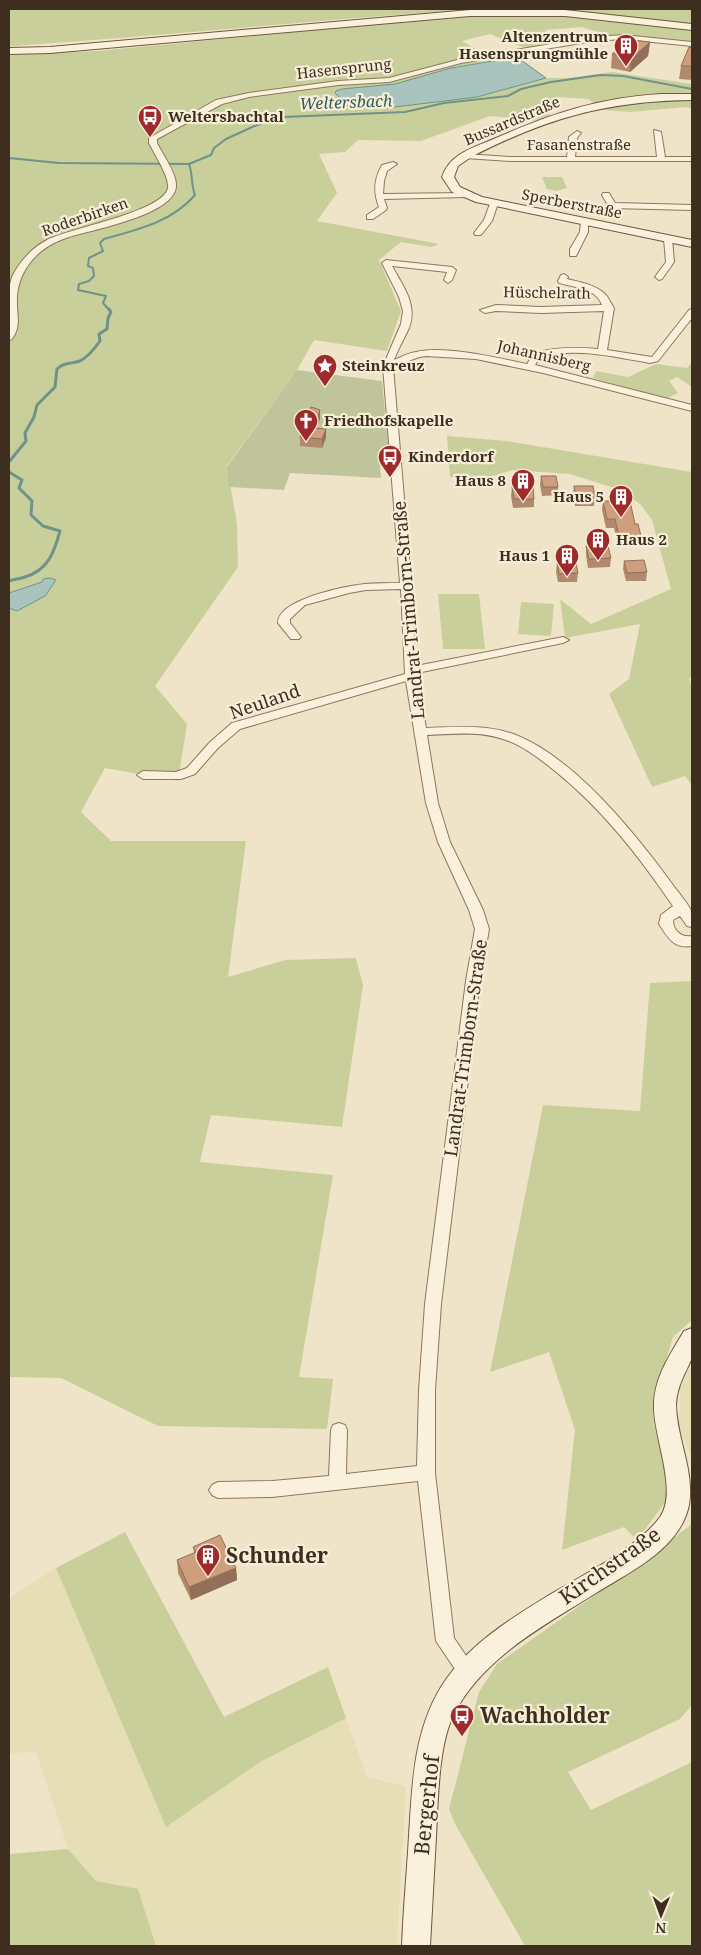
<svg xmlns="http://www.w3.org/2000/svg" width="701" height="1955" viewBox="0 0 701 1955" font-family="'Noto Serif',serif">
  <rect width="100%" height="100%" fill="#f0e4c8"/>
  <!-- farmland -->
  <path fill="#e6deb5" d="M692,1364V1458L679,1427L680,1383Z
    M56,1568L166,1827L260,1762L346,1718L367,1777L406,1787L397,1946H156L138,1890L96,1881L68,1849L36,1752L9,1753V1598Z"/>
  <!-- green -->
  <path fill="#c9cf9b" d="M9,9H692V40L688,43L608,35L581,27L546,30L545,45L525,48L490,34L462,41L495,60L451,68L395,84L336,91L350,108L395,107L477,97L546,78H568L612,72L692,84V109L686,107L630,112L602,110L588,99L558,97L542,105L551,116L538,121L490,116L421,141L358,140L345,152L319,154L337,193L317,221L439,244L432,247L401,242L379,260L401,311L387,351L314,340L297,370L227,466L237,524L238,567L155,686L187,724L178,781L105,768L81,812L111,841H246L228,977L285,960L356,958L363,985L342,1127L211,1115L200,1162L333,1175L299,1377L333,1379L327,1429L158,1426L61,1378L9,1377V608L17,611L45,596L42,582L9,593V55L97,51L464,16L470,13L465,10C315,20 164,36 14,46L9,45Z
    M542,177H562L567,188L557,191L547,189Z
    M692,362V387L677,377L669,381L678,393L666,399L593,378L596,371L628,377L656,364L687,368Z
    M447,436L506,441L692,472V675L689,679L692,687V785L685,776L652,787L609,694L629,679L640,624L565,638L560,599L591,624L671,589L652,520L641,505L621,490L570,474L513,470L472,482L450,477Z
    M438,594H479L485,649H443Z
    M521,602L554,604L551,636L518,634Z
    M692,981V1320L673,1337L653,1404L670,1496L637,1540L624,1527L562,1550L575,1430L549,1352L490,1372L543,1105L640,1111L650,983Z
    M692,1524V1705L680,1719L568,1772L591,1810L692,1762V1946H525L455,1824L449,1809L479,1692L497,1664L633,1568Z
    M125,1532L224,1717L328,1667L346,1718L260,1762L166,1827L56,1568Z
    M68,1849L96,1881L138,1889L156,1946H9V1854Z"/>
  <!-- cemetery -->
  <path fill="#bfc49a" d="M297,370L382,381L389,454L379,455L381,478L290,473L284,490L229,487L227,467Z"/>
  <!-- water -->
  <path fill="#a9c4bc" stroke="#6f938a" d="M517,57L546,78L477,97L395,107L350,108L335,93L336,91L342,89L395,84L451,68Z
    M50,578L56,580L45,596L17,611L9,608V593L42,582L43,579Z"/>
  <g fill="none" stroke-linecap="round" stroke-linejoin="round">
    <!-- stream-far1 -->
    <path stroke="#6f938a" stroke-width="2" d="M9,158L59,163L189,164L211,155L214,148L226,139L257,125L283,117L405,112L444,103L508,96L521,89L551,82L601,75L623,76L692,89
      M110,311L103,303L106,296L78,290L79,284L89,281L94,276L93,268L88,266L89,258L103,251L100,243L104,239C137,230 172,222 195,195C191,186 193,175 189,164"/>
    <!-- stream -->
    <path stroke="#6f938a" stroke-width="3" d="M9,462L26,441L25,433L34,417L37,405L55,387L57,369C64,362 71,364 80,361C88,357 95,348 100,341L99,334L107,329L108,318L111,312L109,309
      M9,472L22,480L19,488L32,501L31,515L43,526L60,531C54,553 48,570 25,577C20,579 14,579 9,581"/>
    <defs>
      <path id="street" d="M623,35L692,42V46L623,39L593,41L461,63L389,82L338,85L249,97L222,104L157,139V143C162,153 176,173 176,184C179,215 89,230 66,238C55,242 45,247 37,255C24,267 16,285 17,303C17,317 21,326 12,339L9,340C9,320 5,293 13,275C20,261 33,247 47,240C70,228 163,212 168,188C170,178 154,153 149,143V138L216,100L249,93L338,81L389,78L461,59L593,37Z
        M654,130L661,132L665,157H692V161H511L465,158L461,156L465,154L511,157H567L569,137L577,131L581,133L577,138L575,157H657Z
        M393,162L397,164L387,171L384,181L383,194L465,193L469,195L465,197L384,199L387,208L386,210L373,219H367V215L379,207C373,192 374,179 382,165Z
        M603,193H609L615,203L692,205V210L612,208L609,207L602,195Z
        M491,201L498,203L492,221L481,235H475L474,233L484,220Z
        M581,219L588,221V232L576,256H570V249L580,232Z
        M668,236L672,239L674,262L662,279L659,280L655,277L666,262L664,239Z
        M386,260L452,267L456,270L452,280L448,283L444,280L447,272L392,266C403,286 418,305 409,328C404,339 398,349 394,360C401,357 408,353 416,352C444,345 498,358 527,364L534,353C555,347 576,347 598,349L604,311L541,313L496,311L485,313L480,310L496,305L541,307L602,305C597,289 574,287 559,283L558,281L561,275L564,274L568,277L567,279C580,282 596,285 605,294C609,298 611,304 614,308L607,350L652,357L689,310L692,309V318L658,361L650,363C615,357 575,347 540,357L535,365L692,405V411L543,373L476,359L426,356L419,357L393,367L410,570L416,666L563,637L569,640L563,643L417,673L426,728C456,727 487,724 516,735C574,758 634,832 670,881C677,891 687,902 692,912C693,916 692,923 692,927L687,926L680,916L673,920C673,931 682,938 692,936V946C674,949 668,938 659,924L661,915L673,906C639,856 602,809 555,771C539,758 522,745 503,739C479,731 452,734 427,735L438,803L450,842L483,910L489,929L480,981L441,1304L435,1390V1473L454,1638L477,1672L475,1678L468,1681L461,1678L436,1641L418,1481L272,1497L218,1498L212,1495L209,1490L212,1485L218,1482L272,1481L329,1476L331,1430L333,1425L339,1423L345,1425L347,1430L346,1474L417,1466L419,1390L425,1304L466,981L475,929L469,910L438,842L426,803L406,681L240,729L218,748L195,774L181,779H143L137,775L143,771L176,772L187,768L210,742L232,723L405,674L401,589L366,590L349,593L305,605L290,619V623L301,637L299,639H291L278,623C278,599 346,586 365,584C377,583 389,583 400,583L383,366L401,324L403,311L399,297L382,263Z"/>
      <path id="secondary" d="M470,10H565L692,24V30L565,16H470L50,53L9,54V48L50,47Z
        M661,94H692V100C607,101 547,118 471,157L458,166L454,177L460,187L482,197L692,240V247L476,202L452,192L442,177C450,153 475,147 496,138C553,113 598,98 661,94Z
        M692,1328C693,1336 694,1350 692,1358C685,1374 677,1386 676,1404C676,1437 695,1471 689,1505C680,1549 631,1571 596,1593C545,1625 482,1658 454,1714C438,1745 438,1802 436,1837C434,1873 432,1910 430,1946H402C403,1915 406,1883 408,1852C412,1793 411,1728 447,1678C472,1643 510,1619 546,1597C579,1577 638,1548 660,1517C679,1490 652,1435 654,1403C655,1376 671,1353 684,1331Z"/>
    </defs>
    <!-- street casing -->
    <use href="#street" stroke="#8d765c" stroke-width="2"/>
    <!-- secondary casing -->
    <use href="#secondary" stroke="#6f573f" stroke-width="2"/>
    <!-- street -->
    <use href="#street" fill="#faf1dc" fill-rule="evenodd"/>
    <!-- secondary -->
    <use href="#secondary" fill="#faf1dc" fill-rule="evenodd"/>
  </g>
  <!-- wall -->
  <path fill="#b2896c" d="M650,42L648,56L630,72L611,68L612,54Z
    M692,48V80L679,79L681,66Z
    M320,410V419L317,428L326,429V437L322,448L300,446V437Z
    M541,476L558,487V495L542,496L540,485Z
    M574,486L595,497L594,506H575L573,495Z
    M512,487L534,499V507L513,508L511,496Z
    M603,501L635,524L641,536L640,545H618L614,528H606L602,510Z
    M586,546L611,558L610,567L588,568L586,555Z
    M624,561L647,572L646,581H626L623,569Z
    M557,563L578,573L577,582H558L556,572Z
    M193,1547L236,1568L237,1580L191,1600L178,1573L177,1560L194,1553Z"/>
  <!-- shaded-wall -->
  <path fill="#916f58" d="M650,42L648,56L630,72L631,59Z
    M320,410V419L314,436V428Z
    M326,429V437L322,448V439Z
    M236,1568L237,1580L191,1600L189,1587Z"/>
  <!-- building -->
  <path fill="#cf9f7d" stroke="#916f58" d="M633,40L650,42L631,59L612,54Z
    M689,47L692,48V66H681Z
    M311,407L320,410L314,428L326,429L322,439L300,437Z
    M541,476H556L558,487H543Z
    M574,486H593L595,497H576Z
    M512,487H533L534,499H514Z
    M603,501H630L635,524H638L641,536H619L615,519H607Z
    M586,546H608L611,558L589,559Z
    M644,560L647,572L627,573L624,561Z
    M557,563H576L578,573L559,574Z
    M220,1535L236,1568L189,1587L177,1560L196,1552L193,1547Z"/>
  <!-- icons -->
  <defs>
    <symbol id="building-pin" viewBox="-11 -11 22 30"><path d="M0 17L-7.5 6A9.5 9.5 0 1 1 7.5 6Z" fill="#9e2a2b" stroke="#f7eed8"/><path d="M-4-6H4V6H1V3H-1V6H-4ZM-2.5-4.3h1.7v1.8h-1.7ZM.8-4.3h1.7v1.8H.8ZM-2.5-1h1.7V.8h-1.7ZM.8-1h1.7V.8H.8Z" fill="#fff"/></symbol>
    <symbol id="bus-pin" viewBox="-11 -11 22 30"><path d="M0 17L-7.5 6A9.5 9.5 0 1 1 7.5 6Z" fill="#9e2a2b" stroke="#f7eed8"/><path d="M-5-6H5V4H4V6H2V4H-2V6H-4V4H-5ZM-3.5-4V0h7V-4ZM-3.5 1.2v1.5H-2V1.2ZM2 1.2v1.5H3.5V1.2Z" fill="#fff"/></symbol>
    <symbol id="sight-pin" viewBox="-11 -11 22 30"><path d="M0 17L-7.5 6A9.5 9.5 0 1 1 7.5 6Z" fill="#9e2a2b" stroke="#f7eed8"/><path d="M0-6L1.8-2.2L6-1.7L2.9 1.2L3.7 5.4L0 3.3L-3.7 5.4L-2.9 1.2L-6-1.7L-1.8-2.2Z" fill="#fff"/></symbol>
    <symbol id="church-pin" viewBox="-11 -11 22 30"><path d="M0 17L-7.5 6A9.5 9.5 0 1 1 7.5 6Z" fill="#9e2a2b" stroke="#f7eed8"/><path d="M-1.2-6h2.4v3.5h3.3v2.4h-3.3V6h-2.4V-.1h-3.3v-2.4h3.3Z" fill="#fff"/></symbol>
  </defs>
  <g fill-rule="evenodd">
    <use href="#building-pin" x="612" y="32" width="28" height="38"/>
    <use href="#bus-pin" x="136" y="103" width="28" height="38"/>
    <use href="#sight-pin" x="311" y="352" width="28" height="38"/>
    <use href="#church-pin" x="292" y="407" width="28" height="38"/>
    <use href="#bus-pin" x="376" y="443" width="28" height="38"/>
    <use href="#building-pin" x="509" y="467" width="28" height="38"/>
    <use href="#building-pin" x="607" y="483" width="28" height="38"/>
    <use href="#building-pin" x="584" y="526" width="28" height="38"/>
    <use href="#building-pin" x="553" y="542" width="28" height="38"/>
    <use href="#building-pin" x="194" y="1542" width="28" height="38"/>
    <use href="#bus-pin" x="448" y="1702" width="28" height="38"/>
  </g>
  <g text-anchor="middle" stroke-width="4.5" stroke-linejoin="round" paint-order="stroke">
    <!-- far-poi labels -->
    <g font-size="15" font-weight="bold" fill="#3d2e20" stroke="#f7eed8" text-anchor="start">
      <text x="608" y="42" text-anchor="end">Altenzentrum<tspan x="608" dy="17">Hasensprungmühle</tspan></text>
      <text x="168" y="122">Weltersbachtal</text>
      <text x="342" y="371">Steinkreuz</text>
      <text x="324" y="426">Friedhofskapelle</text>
      <text x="408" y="462">Kinderdorf</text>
      <text x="506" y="486" text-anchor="end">Haus 8</text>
      <text x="604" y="502" text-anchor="end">Haus 5</text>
      <text x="616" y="545">Haus 2</text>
      <text x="550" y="561" text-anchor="end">Haus 1</text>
    </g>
    <!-- far-street labels -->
    <g font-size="15" fill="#3d2e20" stroke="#f7eed8">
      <text transform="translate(344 69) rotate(-6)" y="5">Hasensprung</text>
      <text transform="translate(512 121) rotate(-23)" y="5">Bussardstraße</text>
      <text x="579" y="150">Fasanenstraße</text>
      <text transform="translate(572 204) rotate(11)" y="5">Sperberstraße</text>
      <text transform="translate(85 217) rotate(-19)" y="5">Roderbirken</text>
      <text transform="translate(547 293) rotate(1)" y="5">Hüschelrath</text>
      <text transform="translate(544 356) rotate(13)" y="5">Johannisberg</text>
    </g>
    <!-- far-water labels -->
    <g font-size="16" font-style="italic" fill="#2f5d5a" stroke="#f7eed8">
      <text transform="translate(346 102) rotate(-2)" y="6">Weltersbach</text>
    </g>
    <!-- street labels -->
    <g font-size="18" fill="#3d2e20" stroke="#f7eed8">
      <text transform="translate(409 610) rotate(-95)" y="6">Landrat-Trimborn-Straße</text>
      <text transform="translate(265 702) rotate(-19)" y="6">Neuland</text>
      <text transform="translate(466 1048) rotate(-82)" y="6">Landrat-Trimborn-Straße</text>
    </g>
    <!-- near-poi labels -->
    <g font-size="21" font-weight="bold" fill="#3d2e20" stroke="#f7eed8" text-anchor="start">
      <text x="226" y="1563">Schunder</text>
      <text x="480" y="1723">Wachholder</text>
    </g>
    <!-- near-street labels -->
    <g font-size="21" fill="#3d2e20" stroke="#f7eed8">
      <text transform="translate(610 1566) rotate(-35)" y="7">Kirchstraße</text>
      <text transform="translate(427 1805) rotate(-84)" y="7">Bergerhof</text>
    </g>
  </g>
  <!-- border -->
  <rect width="701" height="1955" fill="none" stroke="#3d2e20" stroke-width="20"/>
  <!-- north arrow -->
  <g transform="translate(661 1915) rotate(181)" stroke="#f7eed8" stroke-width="4" paint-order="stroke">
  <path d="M0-4L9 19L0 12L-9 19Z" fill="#3d2e20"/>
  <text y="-8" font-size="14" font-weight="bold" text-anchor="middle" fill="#3d2e20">N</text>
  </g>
</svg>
